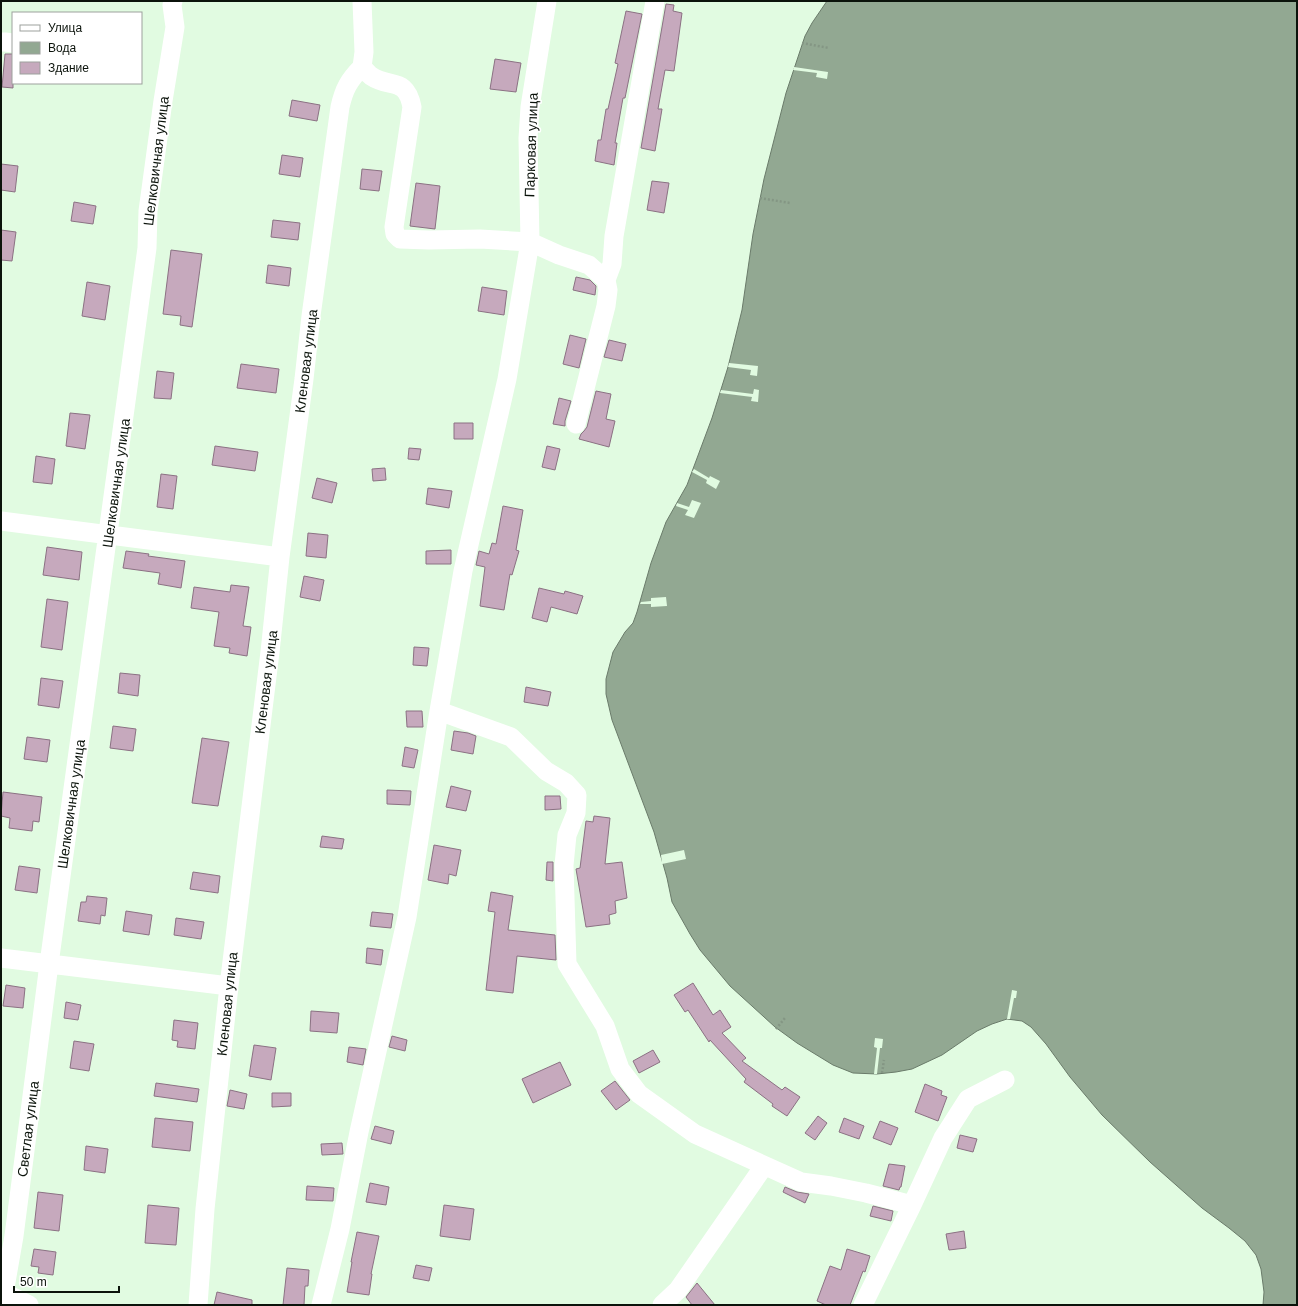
<svg xmlns="http://www.w3.org/2000/svg" width="1298" height="1306" viewBox="0 0 1298 1306" font-family="Arial,sans-serif">
  <rect width="100%" height="100%" fill="#e1fbe1"/>
  <!-- water -->
  <path fill="#92a892" stroke="#6a7b6a" d="M827,1H1297V1305H1263L1264,1292L1261,1269L1256,1255L1245,1241L1229,1228L1202,1208L1150,1162L1102,1115L1070,1077L1046,1044L1031,1027L1022,1021L1007,1019L992,1024L977,1031L942,1055L912,1069L896,1072L877,1074L853,1073L833,1065L797,1043L775,1027L730,986L700,950L690,934L672,902L667,878L654,832L612,720L606,694V679L613,652L625,632L633,623L637,612L651,563L666,522L687,485L712,418L728,367L742,310L753,234L764,179L786,93L805,36L812,23Z"/>
  <!-- pier -->
  <path fill="#e1fbe1" d="M794,67L828,72L827,79L816,77L817,73L793,70Z
    M729,363L758,366L757,376L750,375L751,370L728,367Z
    M754,389L759,390L758,402L751,401L752,397L720,393L721,390L753,394Z
    M694,469L709,478L710,476L720,481L716,489L706,483L707,480L692,472Z
    M692,500L701,503L694,518L685,515L688,510L676,506L677,503L689,507Z
    M666,597L667,606L651,607V604H640L641,602L651,601V598Z
    M684,850L686,859L662,864L661,855Z
    M1012,990L1017,991L1016,998H1014L1010,1019H1007Z
    M875,1038L883,1039L882,1048H880L877,1074H874L877,1048L874,1047Z"/>
  <!-- building -->
  <path fill="#c6a9bd" stroke="#8b7183" d="M666,4L674,5L673,11L682,13L674,71L665,70L658,109H662L655,151L641,148Z
    M626,11L642,14L625,98H623L615,143H617L614,165L595,161L598,140H601L606,109H608L618,64L615,63Z
    M5,54H13V88L2,87Z
    M495,59L521,63L516,92L490,89Z
    M292,100L320,105L317,121L289,116Z
    M282,155L303,158L300,177L279,174Z
    M1,164L18,166L15,192L1,190Z
    M362,169L382,171L379,191L360,189Z
    M652,181L669,183L664,213L647,210Z
    M416,183L440,186L435,229L410,226Z
    M74,202L96,206L93,224L71,221Z
    M273,220L300,223L298,240L271,237Z
    M1,230L16,232L12,261L1,260Z
    M171,250L202,254L192,327L180,325L181,316L163,314Z
    M268,265L291,268L289,286L266,283Z
    M576,277L590,280L596,286L595,295L573,290Z
    M87,282L110,286L105,320L82,316Z
    M482,287L507,291L504,315L478,311Z
    M570,335L586,339L579,368L563,364Z
    M609,340L626,344L622,361L604,357Z
    M241,364L279,369L276,393L237,388Z
    M157,371L174,373L171,399L154,398Z
    M596,391L611,394L606,419L615,421L609,447L579,439L581,434L584,431L587,427Z
    M559,398L571,401L565,421V426L553,424Z
    M70,413L90,415L85,449L66,446Z
    M454,423H473V439H454Z
    M215,446L258,452L255,471L212,465Z
    M547,446L560,449L555,470L542,467Z
    M409,448L421,449L419,460L408,459Z
    M36,456L55,459L52,484L33,482Z
    M385,468L386,480L373,481L372,469Z
    M161,474L177,476L173,509L157,507Z
    M317,478L337,483L332,503L312,498Z
    M428,488L452,491L449,508L426,504Z
    M503,506L523,510L516,550L519,551L512,575L510,574L504,610L480,606L485,567L476,565L479,551L489,554L492,543L496,544Z
    M308,533L328,535L326,558L306,556Z
    M47,547L82,552L79,580L43,575Z
    M451,550V564H426V551Z
    M126,551L149,554L148,556L185,561L181,588L158,584L160,573L123,568Z
    M304,576L324,580L320,601L300,597Z
    M231,585L249,587L243,626L251,627L247,656L229,653L230,648L214,646L219,612L191,608L194,587L230,592Z
    M539,588L564,594L565,591L583,596L577,614L551,607L547,622L532,618Z
    M47,599L68,602L62,650L41,647Z
    M414,647L429,648L427,666L413,665Z
    M120,673L140,675L138,696L118,693Z
    M41,678L63,681L59,708L38,705Z
    M526,687L551,692L548,706L524,702Z
    M406,711H422L423,727H407Z
    M113,726L136,729L133,751L110,748Z
    M454,731L468,733L476,736L473,754L451,750Z
    M27,737L50,740L47,762L24,759Z
    M202,738L229,742L218,806L192,803Z
    M405,747L418,750L414,768L402,766Z
    M451,786L471,791L466,811L446,807Z
    M387,790L411,791L410,805L387,804Z
    M3,792L42,797L39,822L33,821L32,831L9,828L10,818L1,816Z
    M545,796H560L561,809L545,810Z
    M594,816L610,818L605,864L622,862L627,898L615,901L616,913L609,915L610,924L586,927L576,869L580,868L586,821L593,822Z
    M322,836L344,839L342,849L320,847Z
    M434,845L461,850L456,876L449,874L448,884L428,880Z
    M547,862H553V881L546,880Z
    M19,866L40,869L37,893L15,890Z
    M193,872L220,876L218,893L190,889Z
    M491,892L513,896L508,930L555,935L556,960L517,956L513,993L486,990L495,912L488,911Z
    M87,896L107,898L105,916L101,915L100,924L78,921L81,902H86Z
    M126,911L152,915L149,935L123,931Z
    M372,912L393,914L391,928L370,926Z
    M176,918L204,922L201,939L174,935Z
    M367,948L383,950L381,965L366,963Z
    M693,983L713,1015L720,1010L731,1027L722,1033L746,1058L742,1061L782,1090L785,1087L800,1097L787,1116L772,1106L773,1104L744,1082L746,1079L710,1040L709,1042L688,1010L685,1012L674,995Z
    M6,985L25,988L23,1008L3,1006Z
    M66,1002L81,1005L78,1020L64,1018Z
    M311,1011L339,1013L337,1033L310,1031Z
    M174,1020L198,1023L195,1049L177,1047L178,1041L172,1040Z
    M392,1036L407,1040L405,1051L389,1047Z
    M74,1041L94,1044L89,1071L70,1068Z
    M254,1045L276,1048L271,1080L249,1076Z
    M349,1047L366,1049L363,1065L347,1062Z
    M653,1050L660,1062L639,1073L633,1061Z
    M560,1062L571,1085L533,1103L522,1079Z
    M615,1081L630,1100L616,1110L601,1091Z
    M156,1083L199,1089L197,1102L154,1096Z
    M925,1084L942,1091L941,1095L947,1097L938,1121L915,1112Z
    M230,1090L247,1094L244,1109L227,1106Z
    M272,1093H291V1106L272,1107Z
    M818,1116L827,1123L815,1140L805,1133Z
    M155,1118L193,1122L190,1151L152,1147Z
    M844,1118L864,1126L859,1139L839,1132Z
    M880,1121L898,1128L891,1145L873,1138Z
    M375,1126L394,1131L391,1144L371,1139Z
    M960,1135L977,1139L973,1152L957,1148Z
    M342,1143L343,1154L322,1155L321,1144Z
    M86,1146L108,1149L105,1173L84,1170Z
    M889,1164L905,1166L901,1187H900L899,1190L883,1186Z
    M370,1183L389,1187L386,1205L366,1202Z
    M307,1186L334,1188L333,1201L306,1200Z
    M785,1187L797,1192L809,1194L805,1203L783,1192Z
    M38,1192L63,1195L59,1231L34,1228Z
    M148,1205L179,1208L176,1245L145,1243Z
    M444,1205L474,1209L470,1240L440,1236Z
    M873,1206L893,1211L891,1221L870,1216Z
    M964,1231L966,1248L949,1250L946,1234Z
    M357,1232L379,1236L371,1274H372L369,1295L347,1292L352,1262H351Z
    M34,1249L56,1252L53,1275L38,1273L39,1267L31,1266Z
    M847,1249L870,1256L865,1272L863,1271L850,1305H826L817,1301L830,1266L841,1270Z
    M416,1265L432,1268L429,1281L413,1278Z
    M287,1268L309,1270L308,1286H305L304,1305H283Z
    M697,1283L715,1305H692L686,1297Z
    M217,1292L252,1300V1305H214Z"/>
  <g fill="none" stroke-linecap="round" stroke-linejoin="round">
    <!-- path -->
    <path stroke="#849684" stroke-width="2.5" stroke-dasharray="2 2" stroke-linecap="butt" d="M802,43L829,48
      M760,198L790,203
      M776,1029L785,1018
      M882,1073L884,1060"/>
    <!-- minor -->
    <path stroke="#fff" stroke-width="19" d="M362,1L364,52L362,67C365,70 368,74 371,76C390,89 406,76 412,107L394,227L395,234L400,239L429,240L480,239L530,242L559,255L589,265L606,280L612,264L614,236L655,1
      M1,42H5L13,43
      M576,424L606,306L608,290L606,280
      M1,521L280,557
      M439,711L463,571L507,379L530,242L528,138L530,107L547,1
      M1,958L229,986
      M912,1205L943,1138L968,1099L1005,1080
      M5,1293L29,1305
      M2,1305L14,1236L49,964L147,248L148,211L163,101L175,27L172,5L173,1
      M198,1305L205,1209L229,986L270,652L280,557L304,379L311,316L340,107C344,89 349,80 362,67
      M321,1305L340,1229L359,1132L407,917L439,711L511,737L546,771L566,783L577,795L576,813L567,835L564,865L567,964L605,1026L620,1069L639,1094L695,1134L801,1182L831,1186L866,1193L912,1205L863,1305
      M662,1305L678,1290L764,1166"/>
  </g>
  <g text-anchor="middle" stroke-width="3.5" stroke-linejoin="round" paint-order="stroke">
    <!-- street labels -->
    <g font-size="14" fill="#0b130b" stroke="#fff">
      <text transform="translate(531 145) rotate(-88)" y="5">Парковая улица</text>
      <text transform="translate(156 161) rotate(-83)" y="5">Шелковичная улица</text>
      <text transform="translate(306 361) rotate(-83)" y="5">Кленовая улица</text>
      <text transform="translate(116 483) rotate(-82)" y="5">Шелковичная улица</text>
      <text transform="translate(266 682) rotate(-83)" y="5">Кленовая улица</text>
      <text transform="translate(71 804) rotate(-82)" y="5">Шелковичная улица</text>
      <text transform="translate(227 1004) rotate(-84)" y="5">Кленовая улица</text>
      <text transform="translate(28 1129) rotate(-83)" y="5">Светлая улица</text>
    </g>
  </g>
  <!-- border -->
  <rect width="1298" height="1306" fill="none" stroke="#0b130b" stroke-width="4"/>
  <!-- legend -->
  <rect x="12" y="12" width="130" height="72" fill="#ffffff" stroke="#9da19d"/>
  <rect x="20" y="25" width="20" height="6" fill="#ffffff" stroke="#9da19d"/>
  <text x="48" y="32" font-size="12" fill="#0b130b">Улица</text>
  <rect x="20" y="42" width="20" height="12" fill="#92a892" stroke="#9da19d"/>
  <text x="48" y="52" font-size="12" fill="#0b130b">Вода</text>
  <rect x="20" y="62" width="20" height="12" fill="#c6a9bd" stroke="#9da19d"/>
  <text x="48" y="72" font-size="12" fill="#0b130b">Здание</text>
  <!-- scale -->
  <path d="M14 1286v6h105v-6" fill="none" stroke="#0b130b" stroke-width="2"/>
  <text x="20" y="1286" font-size="12" fill="#0b130b" stroke="#ffffff" stroke-width="3" paint-order="stroke">50 m</text>
</svg>
